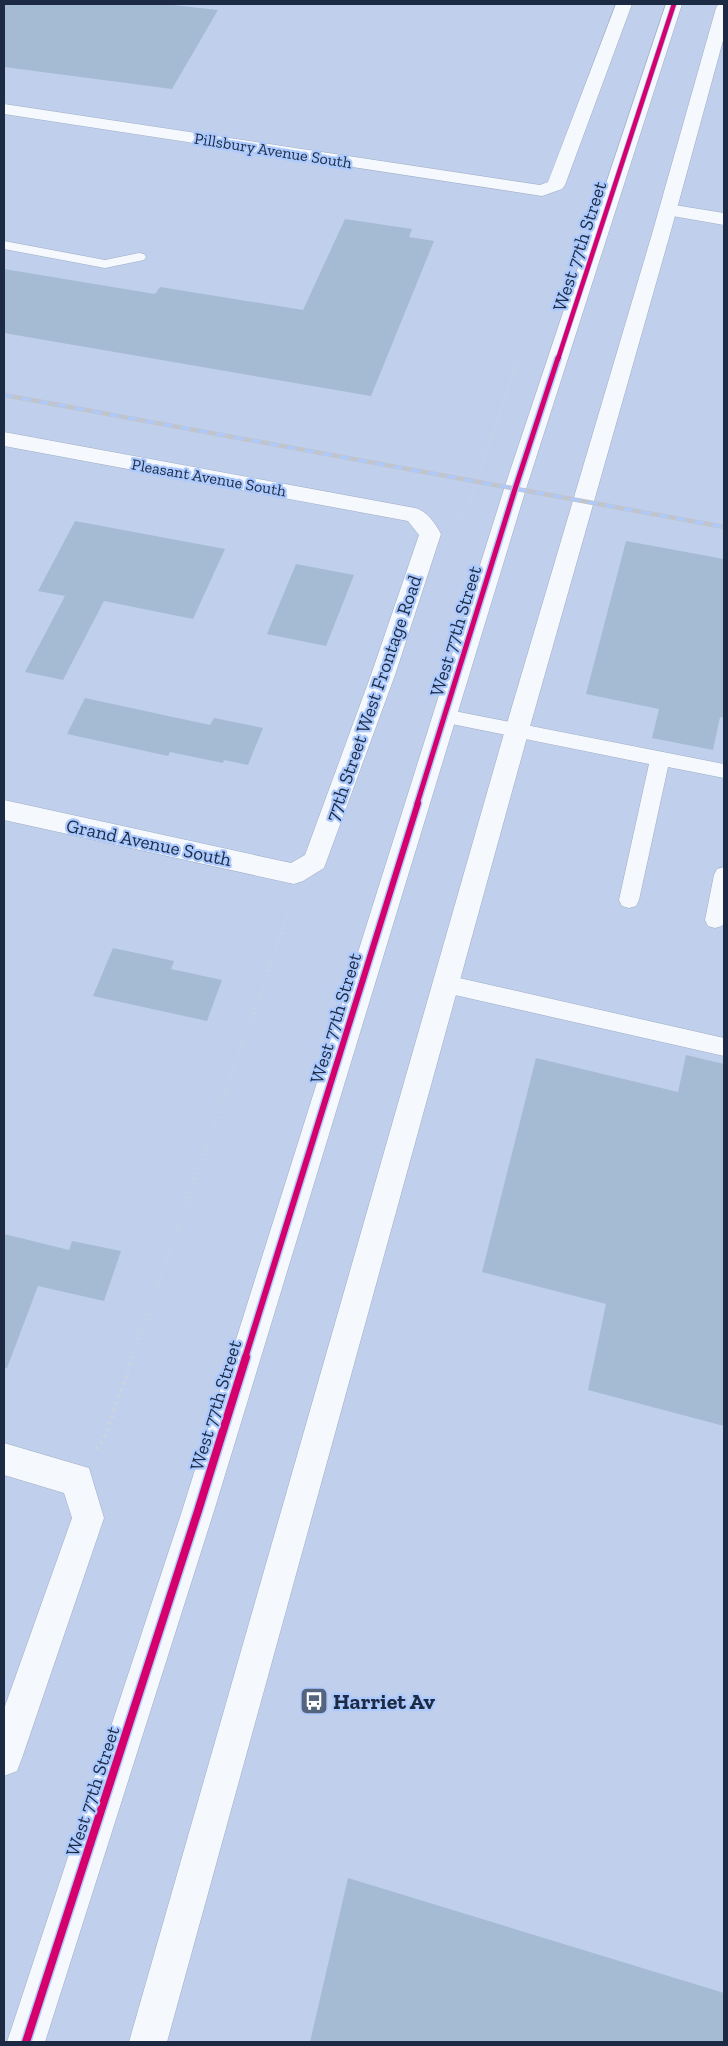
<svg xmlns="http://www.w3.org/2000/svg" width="728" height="2046" viewBox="0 0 728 2046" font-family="'Zilla Slab',serif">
  <rect width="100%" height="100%" fill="#bfcfec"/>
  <!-- building -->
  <path fill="#a5bbd3" d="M4,4H164L218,10L172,89L4,67Z
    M345,219L412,229L409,237L434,241L371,396L4,333V269L155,294L160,287L303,310Z
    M75,521L225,549L193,619L104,601L63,680L25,672L65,596L38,591Z
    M626,541L724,559V718L720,717L713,750L652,738L659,709L586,694Z
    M296,564L354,575L326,646L267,634Z
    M85,698L210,725L214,718L263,728L248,765L224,760L223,763L170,752L168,756L67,734Z
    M113,948L174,961L171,969L222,980L207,1021L93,996Z
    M686,1055L724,1064V1426L588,1390L606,1304L482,1272L536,1058L678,1092Z
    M4,1234L69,1250L72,1241L121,1251L104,1301L38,1286L7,1368H4Z
    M348,1878L724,1993V2042H310Z"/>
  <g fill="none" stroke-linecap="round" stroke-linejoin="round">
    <defs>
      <path id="lane" d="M4,241L105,260L139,253L144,254L146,257L144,260L105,268L4,249Z
        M444,709L724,764V778L668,767L639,900L636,906L629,908L622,906L619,900L649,764L437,721L435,716L437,711Z
        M724,867V922L722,926L715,928L708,926L705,920L714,875L717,869Z
        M446,975L724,1038V1056L446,993L439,990L436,984L439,978Z"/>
      <path id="street" d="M616,4H632L565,185L562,189L542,196L4,114V104L540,185L548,182Z
        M668,204L724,213V225L661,214L659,210L661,206Z
        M4,432L415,508C427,511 435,523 441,534L395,675L324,868L303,881L294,884L4,820V800L291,863L305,855L371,675L419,535L408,521L4,446Z
        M4,1443L89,1468L104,1518L22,1758L17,1771L4,1776V1709L72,1518L64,1493L4,1475Z"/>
      <path id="secondary" d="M666,4H682L526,489L214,1511L45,2042H7L182,1511L504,489Z
        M724,4V37L670,234L529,730L167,2042H129L505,730L652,234L716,8L718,5Z"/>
    </defs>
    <!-- lane casing -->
    <use href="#lane" stroke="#9fadc6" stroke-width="1"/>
    <!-- street casing -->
    <use href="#street" stroke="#9fadc6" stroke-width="1"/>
    <!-- secondary casing -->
    <use href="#secondary" stroke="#9fadc6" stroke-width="1"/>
    <!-- path-far3 -->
    <path stroke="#ced4de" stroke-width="2" stroke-dasharray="0.5 2.5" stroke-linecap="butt" d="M519,359L559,243"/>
    <!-- path-far2 -->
    <path stroke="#ced4de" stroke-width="2.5" stroke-dasharray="1 3" stroke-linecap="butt" d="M458,517L468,505L519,358"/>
    <!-- path-far1 -->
    <path stroke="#ced4de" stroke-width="3" stroke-dasharray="1 4" stroke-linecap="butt" d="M132,1358L291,906"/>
    <!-- path -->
    <path stroke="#ced4de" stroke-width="4" stroke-dasharray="2 5" stroke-linecap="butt" d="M97,1449L104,1438L133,1357"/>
    <!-- lane -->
    <use href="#lane" fill="#f5f8fc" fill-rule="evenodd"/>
    <!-- street -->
    <use href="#street" fill="#f5f8fc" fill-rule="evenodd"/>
    <!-- secondary -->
    <use href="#secondary" fill="#f5f8fc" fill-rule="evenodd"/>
    <defs>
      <path id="rail" d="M4,395L724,527"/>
    </defs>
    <!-- rail casing -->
    <use href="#rail" stroke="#c0c4cd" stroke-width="4.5"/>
    <!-- rail -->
    <use href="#rail" stroke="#adcafe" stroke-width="3" stroke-dasharray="9" stroke-linecap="butt"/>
    <defs>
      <path id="cycleway-far3" d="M558,359L674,4"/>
      <path id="cycleway-far2" d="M417,804L515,489L558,358"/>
      <path id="cycleway-far1" d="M245,1358L418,803"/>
      <path id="cycleway" d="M26,2042L198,1511L246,1357"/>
    </defs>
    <!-- cycleway-far3 casing -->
    <use href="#cycleway-far3" stroke="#adcafe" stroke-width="6"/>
    <!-- cycleway-far2 casing -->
    <use href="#cycleway-far2" stroke="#adcafe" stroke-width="8"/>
    <!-- cycleway-far1 casing -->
    <use href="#cycleway-far1" stroke="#adcafe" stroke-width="9"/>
    <!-- cycleway casing -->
    <use href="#cycleway" stroke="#adcafe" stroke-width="11"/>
    <!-- cycleway-far3 -->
    <use href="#cycleway-far3" stroke="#d6006c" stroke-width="4.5"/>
    <!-- cycleway-far2 -->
    <use href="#cycleway-far2" stroke="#d6006c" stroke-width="5"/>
    <!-- cycleway-far1 -->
    <use href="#cycleway-far1" stroke="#d6006c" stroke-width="6"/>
    <!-- cycleway -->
    <use href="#cycleway" stroke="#d6006c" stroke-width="8"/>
  </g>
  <!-- icons -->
  <defs>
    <symbol id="bus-square" viewBox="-11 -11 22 22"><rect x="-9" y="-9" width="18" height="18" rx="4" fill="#55647e" stroke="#adcafe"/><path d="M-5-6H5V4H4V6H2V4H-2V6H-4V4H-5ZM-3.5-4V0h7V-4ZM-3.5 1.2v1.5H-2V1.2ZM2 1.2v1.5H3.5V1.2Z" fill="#fff"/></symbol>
  </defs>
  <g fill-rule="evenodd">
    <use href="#bus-square" x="298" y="1685" width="32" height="32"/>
  </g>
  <g text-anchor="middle" stroke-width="4.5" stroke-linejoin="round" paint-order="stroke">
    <!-- far-street labels -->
    <g font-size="16" fill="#1c2a43" stroke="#adcafe">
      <text transform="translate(273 150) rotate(9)" y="6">Pillsbury Avenue South</text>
      <text transform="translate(209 477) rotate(10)" y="6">Pleasant Avenue South</text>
    </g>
    <!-- street labels -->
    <g font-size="19" fill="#1c2a43" stroke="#adcafe">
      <text transform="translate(579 246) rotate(-72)" y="7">West 77th Street</text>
      <text transform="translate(455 631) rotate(-73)" y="7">West 77th Street</text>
      <text transform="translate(373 698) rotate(-71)" y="7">77th Street West Frontage Road</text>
      <text transform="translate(149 842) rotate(12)" y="7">Grand Avenue South</text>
      <text transform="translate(335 1018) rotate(-73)" y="7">West 77th Street</text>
      <text transform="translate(215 1405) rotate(-73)" y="7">West 77th Street</text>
      <text transform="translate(92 1791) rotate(-72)" y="7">West 77th Street</text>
    </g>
    <!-- near-poi labels -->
    <g font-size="22" font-weight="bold" fill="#1c2a43" stroke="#adcafe" text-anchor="start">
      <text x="333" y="1709">Harriet Av</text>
    </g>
  </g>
  <!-- border -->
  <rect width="728" height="2046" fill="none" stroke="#1c2a43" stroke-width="10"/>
</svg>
